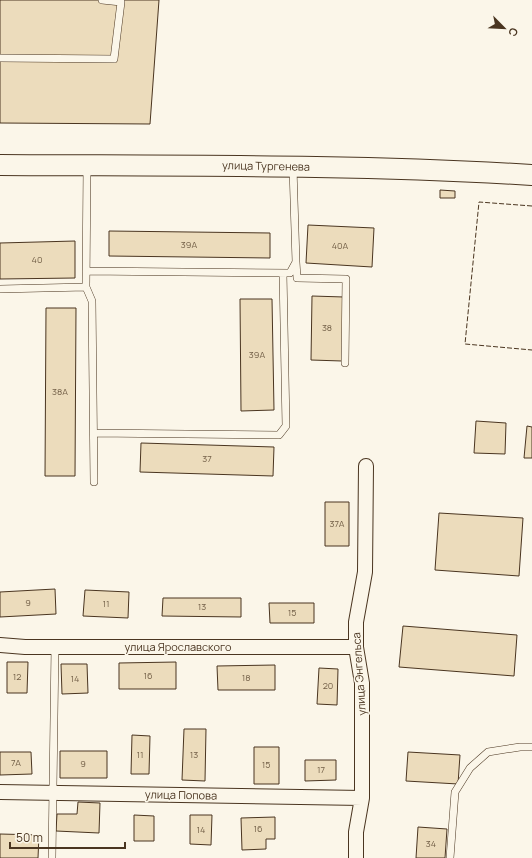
<svg xmlns="http://www.w3.org/2000/svg" width="532" height="858" viewBox="0 0 532 858" font-family="Manrope,sans-serif">
  <rect width="100%" height="100%" fill="#fbf6e9"/>
  <!-- building -->
  <path fill="#ecdcbc" stroke="#4a3520" d="M0,0H159L150,124L0,123Z
    M440,190L455,191V198H440Z
    M308,225L374,228L372,267L306,263Z
    M109,231L270,233V258L109,256Z
    M75,241V278L0,279V243Z
    M312,296L344,297L342,361L311,360Z
    M240,299H272L274,410L241,411Z
    M46,308H76L75,476H45Z
    M476,421L506,423L505,454L474,453Z
    M527,426L532,427V458H524Z
    M141,443L274,447L273,476L140,472Z
    M325,502H349V546H325Z
    M439,513L523,518L519,576L435,570Z
    M55,589L56,614L0,617V592Z
    M85,590L129,592L128,618L83,616Z
    M163,598H241V617L162,616Z
    M269,603H314V623H270Z
    M403,626L517,635L514,676L399,667Z
    M7,662H28L27,693H7Z
    M176,662V689H119V663Z
    M61,664H87L88,693L62,694Z
    M275,665V690H218L217,666Z
    M319,668L338,669L337,705L317,704Z
    M184,729H206L205,781L182,780Z
    M132,735L150,736L149,774H131Z
    M254,747H279V784H254Z
    M60,751H107V778H60Z
    M0,752H31L32,774L0,775Z
    M408,752L460,755L458,784L406,781Z
    M305,760H336V780L305,781Z
    M78,802L100,803L99,833L56,831L57,814H77Z
    M134,815L154,816V841H134Z
    M190,815H212L211,845L190,844Z
    M275,817V839H266V849L242,850L241,818Z
    M418,827L447,829L445,858H416Z
    M0,834L39,835L38,858H0Z"/>
  <g fill="none" stroke-linecap="round" stroke-linejoin="round">
    <defs>
      <path id="lane" d="M0,58L114,59L121,2L102,0
        M87,167L86,287L92,301L94,482
        M296,262L297,278L346,279L345,363
        M86,271L290,273L296,262L293,168
        M0,289L86,287
        M94,433L279,435L286,426L283,273
        M52,858L55,647
        M450,858L455,792L470,768L488,752L520,747H532"/>
      <path id="street" d="M0,645L25,647H356
        M0,792L362,798
        M356,858V832L362,798V683L356,647V622L365,572L366,466"/>
      <path id="secondary" d="M0,165C177,166 355,164 532,175"/>
    </defs>
    <!-- lane casing -->
    <use href="#lane" stroke="#4a3520" stroke-width="8"/>
    <!-- street casing -->
    <use href="#street" stroke="#4a3520" stroke-width="16"/>
    <!-- secondary casing -->
    <use href="#secondary" stroke="#4a3520" stroke-width="22"/>
    <!-- lane -->
    <use href="#lane" stroke="#fbf6e9" stroke-width="7"/>
    <!-- street -->
    <use href="#street" stroke="#fbf6e9" stroke-width="14"/>
    <!-- secondary -->
    <use href="#secondary" stroke="#fbf6e9" stroke-width="20"/>
    <!-- fence -->
    <path stroke="#4a3520" stroke-width="1" stroke-dasharray="5 2" stroke-linecap="butt" d="M532,206L479,202L465,344L532,350"/>
  </g>
  <g text-anchor="middle" stroke-width="3" stroke-linejoin="round" paint-order="stroke">
    <!-- number labels -->
    <g font-size="9" fill="#725f47">
      <text x="189" y="248">39А</text>
      <text x="340" y="249">40А</text>
      <text x="37" y="263">40</text>
      <text x="327" y="331">38</text>
      <text x="257" y="358">39А</text>
      <text x="60" y="395">38А</text>
      <text x="207" y="462">37</text>
      <text x="337" y="527">37А</text>
      <text x="28" y="606">9</text>
      <text x="106" y="607">11</text>
      <text x="202" y="610">13</text>
      <text x="292" y="616">15</text>
      <text x="148" y="679">16</text>
      <text x="17" y="680">12</text>
      <text x="246" y="681">18</text>
      <text x="75" y="682">14</text>
      <text x="328" y="689">20</text>
      <text x="140" y="758">11</text>
      <text x="194" y="758">13</text>
      <text x="16" y="766">7А</text>
      <text x="83" y="767">9</text>
      <text x="266" y="768">15</text>
      <text x="321" y="773">17</text>
      <text x="258" y="832">16</text>
      <text x="201" y="833">14</text>
      <text x="431" y="847">34</text>
    </g>
    <!-- street labels -->
    <g font-size="11" fill="#4a3520" stroke="#fbf6e9">
      <text transform="translate(266 166) rotate(1)" y="4">улица Тургенева</text>
      <text x="178" y="651">улица Ярославского</text>
      <text transform="translate(359 674) rotate(-94)" y="4">улица Энгельса</text>
      <text transform="translate(181 795) rotate(1)" y="4">улица Попова</text>
    </g>
  </g>
  <!-- north arrow -->
  <g transform="translate(504 28) rotate(114)" stroke="#fbf6e9" stroke-width="3" paint-order="stroke">
  <path d="M0-3L7 15L0 10L-7 15Z" fill="#4a3520"/>
  <text y="-6" font-size="11" font-weight="bold" text-anchor="middle" fill="#4a3520">С</text>
  </g>
  <!-- scale -->
  <path d="M10 842v6h115v-6" fill="none" stroke="#4a3520" stroke-width="2"/>
  <text x="16" y="842" font-size="12" fill="#4a3520" stroke="#fbf6e9" stroke-width="3" paint-order="stroke">50 m</text>
</svg>
